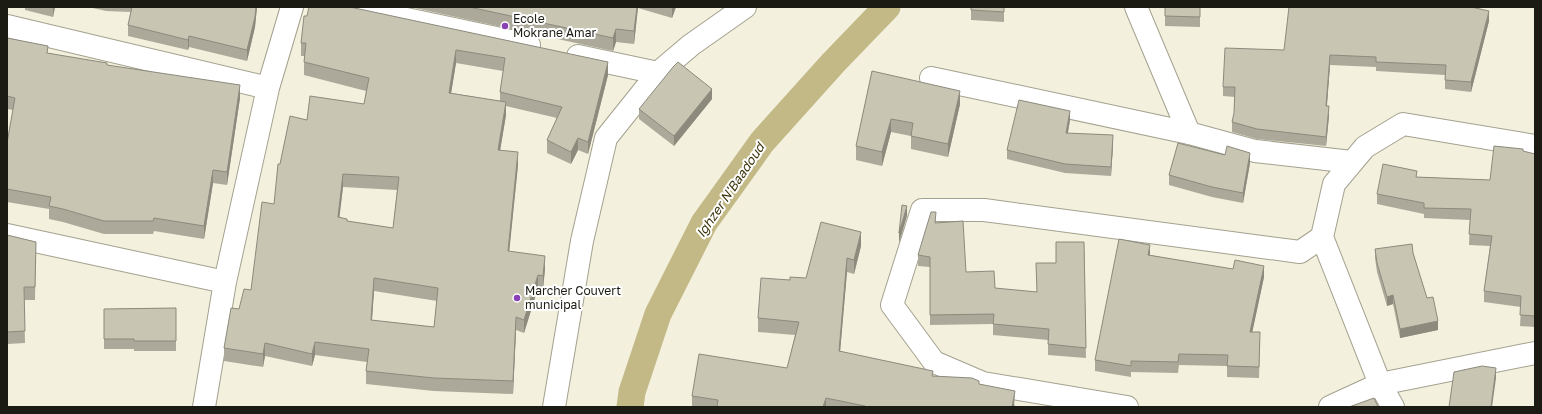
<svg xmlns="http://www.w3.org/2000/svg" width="1542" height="414" viewBox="0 0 1542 414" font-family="'Golos Text',sans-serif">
  <rect width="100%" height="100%" fill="#f3f0dd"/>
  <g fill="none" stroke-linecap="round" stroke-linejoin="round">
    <!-- canal -->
    <path stroke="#c2b986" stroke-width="27" d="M630,407L632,392L658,314L704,223L762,142L833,63L887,7"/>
    <defs>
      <path id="minor" d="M350,7L529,45
        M1136,7L1189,133
        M7,26L268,88
        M658,73L691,45L745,7
        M931,78L1189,133L1255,151L1352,162
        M7,235L225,282
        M204,407L225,282L268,88L292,7
        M554,407L582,241L606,138L658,73L578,56
        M1127,407L983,383L934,362L892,305L922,210H984L1300,252L1322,237
        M1330,407L1380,384L1535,353
        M1393,407L1380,384L1322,237L1334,184L1365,147L1403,124L1535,146"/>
    </defs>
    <!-- minor casing -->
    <use href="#minor" stroke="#a4a18f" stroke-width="24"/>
    <!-- minor -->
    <use href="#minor" stroke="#fff" stroke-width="22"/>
  </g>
  <!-- wall -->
  <path fill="#aca99a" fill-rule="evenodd" d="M25,7H55L53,17L25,10Z
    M88,7H257L255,27L247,61L189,47L188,50L128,36V25L131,12L106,11Z
    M410,7H676L672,18L638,8L634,44L616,42L613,51Z
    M971,7H1004V22L971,20Z
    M1165,7H1200V27L1165,26Z
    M307,16L608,75L588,154L578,150L571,164L547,153V140L557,118L506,106V115L500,150L518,165L509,251L545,269L543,289L538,288L524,333L516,330L513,394L434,391L366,384V371L367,362L315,355L312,366L265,356L263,367L224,361V348L239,309L251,290L274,204L280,164L307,120L364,104L366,91L304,75V56H301V43ZM456,63L503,71L500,92V101L451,93ZM343,187L397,190L393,228L347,221L339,217ZM374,291L437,301L434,327L372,320Z
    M1489,21L1471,92L1445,89V75L1376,71V67L1330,65L1327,106L1329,116L1326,146L1257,139L1232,132V122L1234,113L1235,97L1223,96V87L1284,50Z
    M7,38L48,53L107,65L240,98L227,185L213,183L204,239L154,231L153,234H104L63,222L49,219V209L7,202V143L13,110L7,109Z
    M872,71L960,104L948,157L911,149V136L891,132L882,166L856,160V146Z
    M712,99L674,146L639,119V109Z
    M1070,120L1068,133L1113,145L1111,176L1065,173L1007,159V150Z
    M1523,151L1535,154V327L1520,326L1521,307L1484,302V291L1490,246L1469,245L1470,220L1424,218V214L1377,204V194L1417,177L1490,180Z
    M1225,155L1250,163L1243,203L1212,197L1169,185V175Z
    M936,223L966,272L995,288L1036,292L1056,263L1084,242L1086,358L1048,355V340L993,335V324L930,325V267L918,266V255Z
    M7,235L36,242L35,300H24L25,343L7,344Z
    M861,246L854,274L847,272L840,351L933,376L979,384L1015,405L1014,407H692V396L787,368L795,335L758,332V318L806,278Z
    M1375,249L1413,253L1427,298L1438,330L1400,338L1393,304L1387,306L1377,272L1375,258Z
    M1150,255L1264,277L1252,332L1260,343L1259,378L1227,377V366L1179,365L1178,373L1131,372V377L1095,371V360Z
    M176,308V351H134V349H104V309Z"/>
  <!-- shaded-wall -->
  <path fill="#8c8a7d" d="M53,7H55L53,17Z
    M256,7H257L255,27L247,61V50Z
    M637,7H638L634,44V31Z
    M672,7H676L672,18Z
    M1489,11V21L1471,92V82Z
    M616,29V42L613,51V38Z
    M189,36V47L188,50V40Z
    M456,50V63L449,106V93Z
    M1330,55V65L1326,116V106Z
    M608,62V75L588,154V142Z
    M240,85V98L227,185V172Z
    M712,89V99L674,146V136Z
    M960,91V104L948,157V144Z
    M506,102V115L498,163V150Z
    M1329,106V116L1326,146V137Z
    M1070,111V120L1066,142V133Z
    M891,119V132L882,166V152Z
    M1113,135V145L1111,176V167Z
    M578,138V150L571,164V152Z
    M518,152V165L508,264V251Z
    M1250,153V163L1243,203V193Z
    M213,170V183L204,239V226Z
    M343,174V187L338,230V217Z
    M907,206V216L899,243V233Z
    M861,232V246L854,274V260Z
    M1150,245V256L1148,255Z
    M545,256V269L543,289V276Z
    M847,258V272L839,364V351Z
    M1264,266V277L1250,343V332Z
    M538,275V288L524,333V320Z
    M374,278V291L371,333V320Z
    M1393,295V304L1387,306V297Z
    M516,317V330L513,394V381Z
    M1438,321V330L1400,338V329Z
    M315,342V355L312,366V354Z
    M265,343V356L263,367V354Z
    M1496,368V378L1492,407H1491Z
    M1015,391L1014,407H1012Z
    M826,398V407H823Z"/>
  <!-- building -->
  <path fill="#c8c5b3" stroke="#8c8a7d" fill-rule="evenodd" d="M132,7H256L255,17L247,50L189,36L188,40L128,25Z
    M309,7H350L608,62L588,142L578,138L571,152L547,140L562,107L500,92L505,58L456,50L449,93L506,102L498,150L518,152L508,251L545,256L543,276L538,275L524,320L516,317L513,381L434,378L366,371L369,349L315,342L312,354L265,343L263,354L224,348L231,308L239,309L244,289L251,290L262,202L274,204L278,164H280L290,116L307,120L310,96L364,104L369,78L304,62L306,43H301L304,16H307ZM343,174L399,177L393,228L347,221V219L338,217ZM374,278L438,288L434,327L371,320Z
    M469,7H637L634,31L616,29L613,38Z
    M971,7H1004V12L971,10Z
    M1165,7H1200V17L1165,16Z
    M1289,7H1471L1489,11L1471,82L1445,80L1446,65L1376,62V57L1330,55L1326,106H1329L1326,137L1257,129L1232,122L1234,113L1235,87H1223L1225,48L1284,50Z
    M7,38L48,46L47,53L107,63V65L240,85L227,172L213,170L204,226L154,218L153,221H104L63,209L49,206L51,197L7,189V143L15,98L7,96Z
    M678,62L712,89L674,136L639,109L673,67Z
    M872,71L960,91L948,144L911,136L913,123L891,119L882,152L856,146Z
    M1019,100L1070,111L1066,133L1113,135L1111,167L1065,164L1007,150Z
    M1178,143L1225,155L1227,146L1250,153L1243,193L1212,187L1169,175Z
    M1494,146L1523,149V151L1535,154V316L1520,315L1521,296L1484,291L1492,236L1469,234L1471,209L1424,208V203L1377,194L1383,164L1417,171L1416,177L1490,180Z
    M902,205L907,206L899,233Z
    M931,212H936L935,223L963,221L966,272L994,271L995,288L1037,292L1036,263H1056V242H1084L1086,348L1048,344L1049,329L993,324L994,314L930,315V257L918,255Z
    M821,222L861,232L854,260L847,258L839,351L933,371L932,376L972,378L979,381V384L1015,391L1012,407H864L865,406L826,398L823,407H717L718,400L692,396L699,354L787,368L799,322L758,318L761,278L790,280V277L806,278Z
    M7,235L36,242L35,287H24L25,331L7,332Z
    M1119,239L1150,245L1148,255L1233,269L1235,260L1264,266L1250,332H1260L1259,367L1227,366L1228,355L1179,354L1178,362L1131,361V366L1095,360Z
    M1412,244L1413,253L1427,298L1433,297L1438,321L1400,329L1393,295L1387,297L1377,263L1375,249Z
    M176,308V341H134V339H104V309Z
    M1482,366L1496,368L1491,407H1449L1454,372Z
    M1374,398L1378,407H1349Z"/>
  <!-- markers -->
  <g fill="#8842b5" stroke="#fff" stroke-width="1.5">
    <circle cx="505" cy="26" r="4"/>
    <circle cx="517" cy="298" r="4"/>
  </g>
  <g text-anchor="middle" stroke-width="4" stroke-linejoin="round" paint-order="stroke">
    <!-- poi labels -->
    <g font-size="12" fill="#1b1a13" stroke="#fff" text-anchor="start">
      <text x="513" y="23">Ecole<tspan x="513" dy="14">Mokrane Amar</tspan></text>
      <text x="525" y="295">Marcher Couvert<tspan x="525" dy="14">municipal</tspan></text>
    </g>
    <!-- water labels -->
    <g font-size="13" font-style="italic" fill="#3e370e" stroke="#fff">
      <text transform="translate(730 190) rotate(-56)" y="5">Ighzer N'Baadoud</text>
    </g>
  </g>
  <!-- border -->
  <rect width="1542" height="414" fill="none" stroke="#1b1a13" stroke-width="16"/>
</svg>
